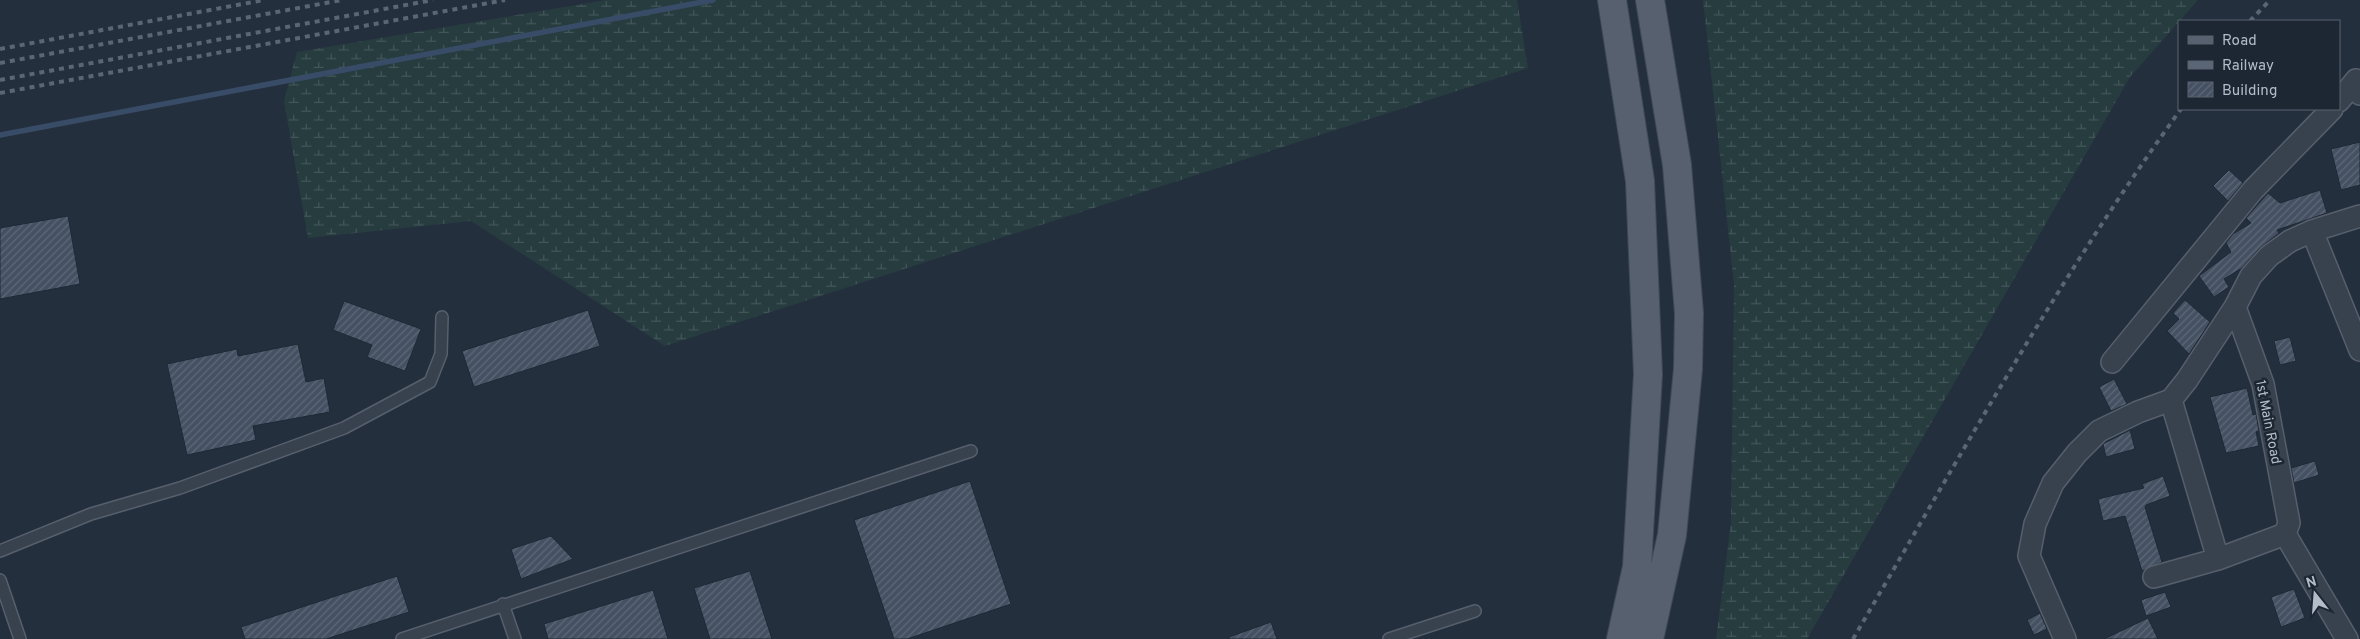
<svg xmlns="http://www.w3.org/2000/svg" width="2360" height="639" viewBox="0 0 2360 639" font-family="Overpass,sans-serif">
  <defs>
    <pattern id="wetland-marsh" width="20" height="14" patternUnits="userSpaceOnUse" patternTransform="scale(1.25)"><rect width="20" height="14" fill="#263c3f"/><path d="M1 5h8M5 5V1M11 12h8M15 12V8" fill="none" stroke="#435659"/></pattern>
    <pattern id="building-hatch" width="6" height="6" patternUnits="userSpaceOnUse" patternTransform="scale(1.25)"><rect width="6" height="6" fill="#455162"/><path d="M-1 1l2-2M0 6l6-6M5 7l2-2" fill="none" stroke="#5d6877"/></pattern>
  </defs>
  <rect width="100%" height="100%" fill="#242f3e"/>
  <!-- wetland -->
  <path fill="url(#wetland-marsh)" d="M606,0H1517L1528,68L665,346L471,221L308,238L284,101L297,52Z
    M1703,0H2198L2130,77L1807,639H1716L1731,522L1734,284Z"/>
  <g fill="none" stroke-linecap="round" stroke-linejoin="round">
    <!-- stream -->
    <path stroke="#394c67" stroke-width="5.5" d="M0,135L713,0"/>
  </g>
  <!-- building -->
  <path fill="url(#building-hatch)" stroke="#1f2835" d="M2360,142V185L2341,190L2331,149Z
    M2229,170L2243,183L2228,201L2213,186Z
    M2320,190L2327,213L2277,230L2279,233L2260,248L2242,268L2224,279L2229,287L2214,297L2199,276L2231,252L2226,243L2233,234L2251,223L2246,218L2268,193L2280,203Z
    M68,216L80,284L0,299V228Z
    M2185,300L2210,322L2189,354L2167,331L2179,319L2173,313Z
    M344,301L421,329L405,371L367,357L372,345L333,330Z
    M588,310L600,346L474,387L462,351Z
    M2290,337L2296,361L2280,365L2274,341Z
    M298,344L306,382L324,378L330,412L253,426L256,440L187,455L167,364L237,349L238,356Z
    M2114,379L2127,404L2111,411L2099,387Z
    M2247,388L2253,415L2256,414L2259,431L2256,432L2259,446L2226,453L2210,397Z
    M2130,430L2135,449L2106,457L2103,444Z
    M2315,461L2319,475L2294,483L2291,468Z
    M2163,476L2170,496L2146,505L2145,507L2162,562L2142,571L2125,516L2103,521L2098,499L2144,488L2142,484Z
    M970,481L1011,604L907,639H894L854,520Z
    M551,536L573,559L521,579L511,549Z
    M750,571L772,639H710L694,588Z
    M397,576L409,612L326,639H245L241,627Z
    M2294,589L2305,618L2281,627L2271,597Z
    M653,590L668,639H548L544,624Z
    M2165,592L2171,607L2146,616L2141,600Z
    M2040,613L2047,629L2034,635L2027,620Z
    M2148,618L2158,639H2104Z
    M1271,622L1277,639H1230L1229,637Z"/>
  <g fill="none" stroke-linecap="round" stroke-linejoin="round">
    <defs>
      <path id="lane" d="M0,551L91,514L180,488L344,428L430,382L441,354L442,317
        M0,580L20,639
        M503,604L515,639
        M402,639L971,451
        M1389,639L1475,611"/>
      <path id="street" d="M2339,101L2356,80L2360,94
        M2312,231L2360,350
        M2112,362L2253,190L2332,109
        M2171,400L2218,559
        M2285,534L2347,639
        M2154,577L2218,559L2285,534L2289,523L2263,384L2235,307
        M2065,639L2029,556L2035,524L2053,483L2077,453L2099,431L2138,412L2171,400L2187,380L2235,307L2251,276L2269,256L2290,241L2312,231L2360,216"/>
      <path id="primary" d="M1612,0L1640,181L1648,374L1637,567L1621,639
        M1649,639L1672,535L1688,369L1689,313L1677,165L1650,0"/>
    </defs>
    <!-- lane casing -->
    <use href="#lane" stroke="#565f6c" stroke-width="14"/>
    <!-- street casing -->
    <use href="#street" stroke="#565f6c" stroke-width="24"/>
    <!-- primary casing -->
    <use href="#primary" stroke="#414a57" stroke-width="30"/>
    <!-- lane -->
    <use href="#lane" stroke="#38414e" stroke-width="11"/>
    <!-- street -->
    <use href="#street" stroke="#38414e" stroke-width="21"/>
    <!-- primary -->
    <use href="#primary" stroke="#56606e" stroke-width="28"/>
    <!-- rail -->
    <path stroke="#5a6575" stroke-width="4" stroke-dasharray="5 5" stroke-linecap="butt" d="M2250,21L2270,0
      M0,49L264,0
      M0,63L342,0
      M0,80L433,0
      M0,93L505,0
      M1853,639C1958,460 2059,277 2181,109"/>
  </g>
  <g text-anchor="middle" stroke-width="5" stroke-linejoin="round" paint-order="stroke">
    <!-- street labels -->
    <g font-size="14" fill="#b4bcc9" stroke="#1d2633">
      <text transform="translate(2269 422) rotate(79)" y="5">1st Main Road</text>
    </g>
  </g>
  <!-- legend -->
  <rect x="2178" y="20" width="162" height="90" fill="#1d2633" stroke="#59626f"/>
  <rect x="2188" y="36" width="25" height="8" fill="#56606e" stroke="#59626f"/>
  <text x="2222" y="45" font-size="15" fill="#b4bcc9">Road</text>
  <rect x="2188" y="61" width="25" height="8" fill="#5a6575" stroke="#59626f"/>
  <text x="2222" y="70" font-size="15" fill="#b4bcc9">Railway</text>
  <rect x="2188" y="82" width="25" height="15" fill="url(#building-hatch)" stroke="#59626f"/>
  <text x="2222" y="95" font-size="15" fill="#b4bcc9">Building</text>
  <!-- north arrow -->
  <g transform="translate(2315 594) rotate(343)" stroke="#1d2633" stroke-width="4" paint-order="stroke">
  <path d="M0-4L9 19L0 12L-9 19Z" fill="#b4bcc9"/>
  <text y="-8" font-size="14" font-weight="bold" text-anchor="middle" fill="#b4bcc9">N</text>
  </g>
</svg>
